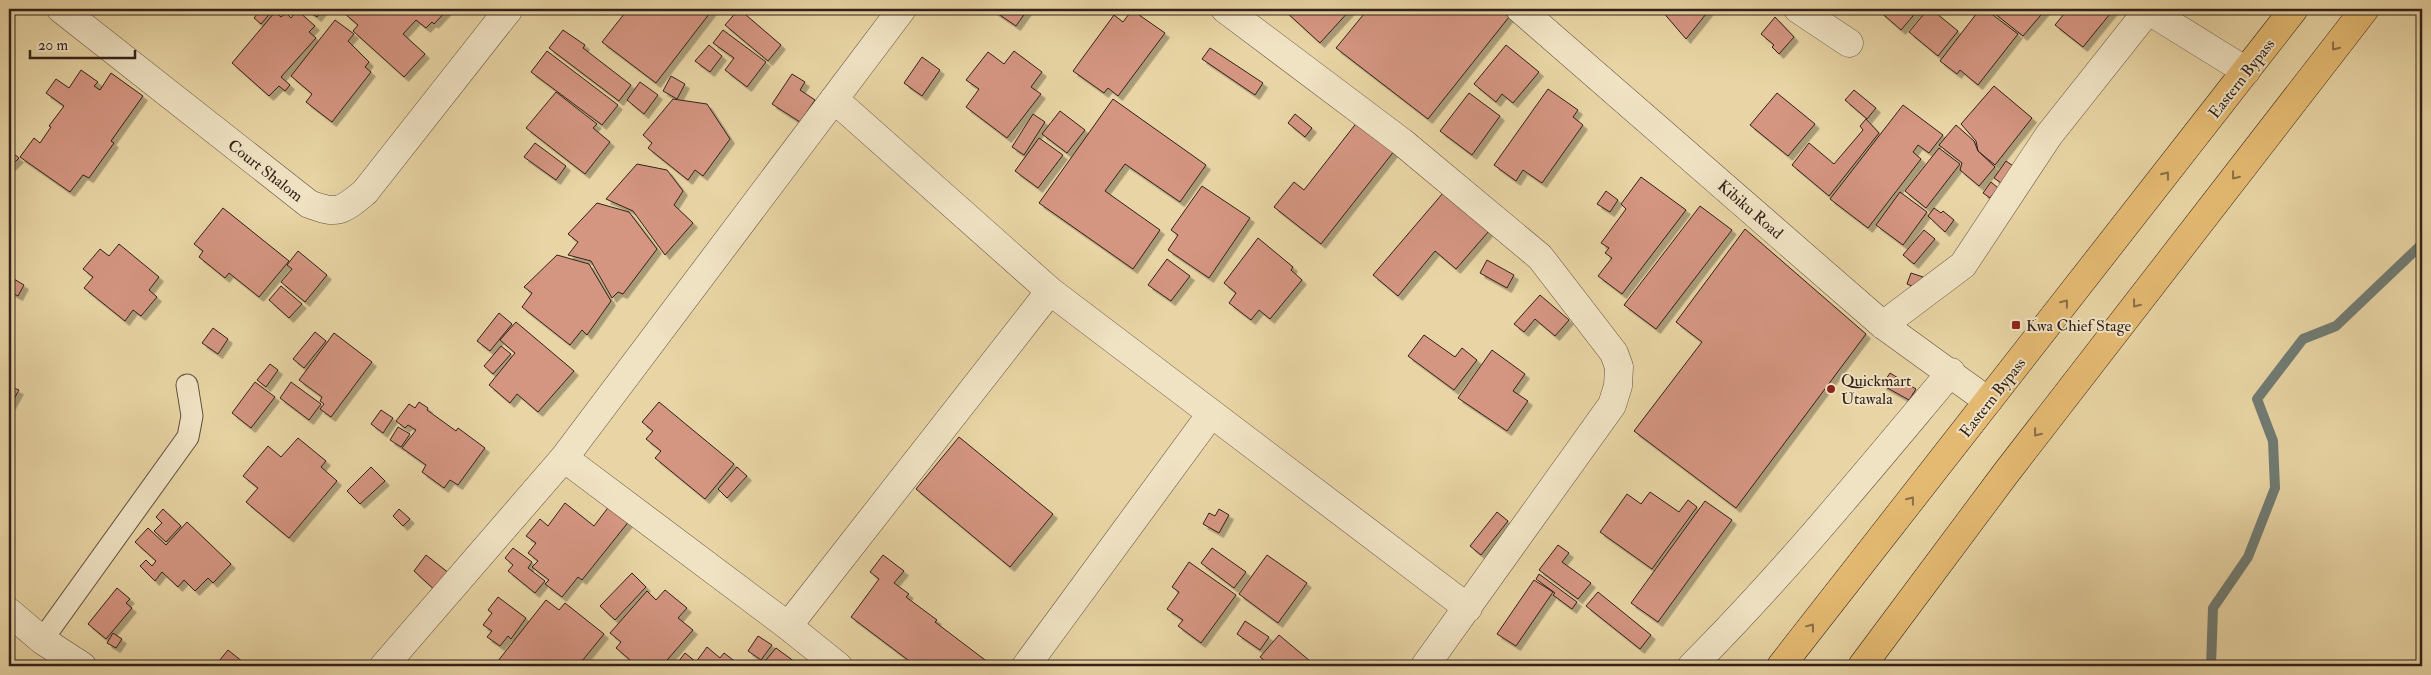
<svg xmlns="http://www.w3.org/2000/svg" width="2431" height="675" viewBox="0 0 2431 675" font-family="'IM FELL Double Pica',serif">
  <defs>
    <filter id="shadow"><feDropShadow dx="4.5" dy="4.5" stdDeviation="0" flood-color="#0004"/></filter>
  </defs>
  <rect width="100%" height="100%" fill="#e8d4a4"/>
  <filter id="stains"><feTurbulence type="fractalNoise" baseFrequency=".004" numOctaves="4"/><feColorMatrix values="0 0 0 0 .2 0 0 0 0 .09 0 0 0 0 .02 0 0 0 .5 -.17"/></filter>
  <radialGradient id="worn" r=".72"><stop offset=".6" stop-color="#630" stop-opacity="0"/><stop offset="1" stop-color="#630" stop-opacity=".3"/></radialGradient>
  <g fill="none" stroke-linecap="round" stroke-linejoin="round">
    <!-- stream -->
    <path stroke="#707b73" stroke-width="10" d="M2211,666L2213,608L2248,557L2275,488L2273,441L2257,399L2303,339L2336,326L2422,244"/>
  </g>
  <!-- building -->
  <path fill="#d49581" stroke="#33211a" filter="url(#shadow)" d="M261,9H274L261,24L254,18Z
    M306,9H323L317,17Z
    M350,9H448L434,24L432,22L426,28L416,20L403,34L425,54L404,77L353,31L358,25L345,14Z
    M628,9H713L656,83L602,42Z
    M739,9L781,45L768,61L725,25Z
    M991,9H1028L1016,26Z
    M1287,9H1351L1320,43L1285,11Z
    M1368,9H1498L1509,17L1428,119L1336,48Z
    M1664,9H1710L1686,39L1662,11Z
    M1877,9H1917L1918,10L1901,30Z
    M1928,9H1931L1958,31L1938,56L1909,32Z
    M1980,9H1985L2018,34L1978,85L1960,70L1957,74L1940,61Z
    M1989,9H2046L2023,36Z
    M2068,9H2114L2083,47L2055,25Z
    M297,10L315,26L309,32L316,38L281,77L290,85L285,91L279,86L269,96L232,63L275,12L281,17L286,13L291,18Z
    M1132,10L1165,33L1118,96L1108,88L1104,93L1073,71L1114,15L1123,22Z
    M1775,17L1794,37L1779,54L1772,47L1774,45L1761,34Z
    M335,20L354,34L348,41L369,62L365,67L371,72L332,122L306,102L312,94L291,76Z
    M563,30L585,45L583,48L631,85L619,101L549,48Z
    M723,30L766,62L747,87L725,70L734,58L713,43Z
    M709,45L722,56L710,72L695,61Z
    M1506,45L1539,72L1513,103L1502,94L1496,102L1474,84Z
    M1210,48L1263,83L1255,95L1202,59Z
    M547,51L618,105L602,125L531,72Z
    M1014,51L1042,72L1031,87L1041,94L1007,138L966,107L979,89L966,80L988,52L1004,64Z
    M922,57L940,70L922,96L904,83Z
    M81,70L98,82L94,86L100,90L111,73L143,96L111,141L114,143L89,178L83,175L70,192L20,157L34,138L40,143L51,127L49,126L64,106L46,93L56,79L69,88Z
    M792,74L805,82L800,90L815,100L800,122L772,104Z
    M671,76L685,84L677,99L663,91Z
    M640,82L658,95L644,114L627,100Z
    M1994,86L2032,118L1995,165L1978,151L1976,141L1961,124Z
    M1548,89L1578,110L1573,117L1583,125L1542,183L1523,170L1516,181L1494,165Z
    M1854,90L1876,108L1867,119L1845,100Z
    M556,92L597,124L593,128L610,142L585,174L526,128Z
    M1469,93L1500,116L1472,155L1440,131Z
    M1777,93L1815,124L1788,156L1750,125Z
    M673,99L707,104L730,139L703,176L695,170L688,180L648,148L652,143L643,135Z
    M1113,99L1206,165L1180,202L1125,164L1105,191L1160,230L1133,269L1039,203Z
    M1903,105L1943,135L1929,153L1918,145L1913,152L1921,159L1868,228L1830,199Z
    M1060,111L1085,130L1067,153L1042,134Z
    M1033,114L1045,122L1024,155L1012,147Z
    M1295,114L1312,128L1305,137L1288,123Z
    M1866,119L1879,133L1829,196L1792,165L1809,143L1834,164L1863,130L1860,126Z
    M1358,121L1395,150L1321,244L1274,207L1294,182L1304,190Z
    M1956,125L1974,141L1978,151L1995,167L1979,186L1960,170L1962,163L1939,145Z
    M1039,138L1063,155L1038,188L1015,171Z
    M535,143L566,166L556,180L524,157Z
    M1939,148L1960,164L1926,208L1905,191Z
    M9,150L19,158L9,168Z
    M2006,161L2016,168L2004,185L1994,178Z
    M637,164L667,170L683,191L674,205L693,223L665,255L633,211L606,199Z
    M1641,177L1686,210L1622,294L1598,276L1612,258L1605,253L1609,248L1601,243L1626,209L1621,204Z
    M1991,182L1998,188L1990,198L1983,193Z
    M1202,186L1250,218L1209,278L1168,250L1178,235L1171,230Z
    M1606,191L1618,200L1610,212L1597,204Z
    M1900,192L1927,212L1903,245L1876,225Z
    M1443,193L1489,231L1456,269L1435,251L1398,296L1373,275Z
    M597,203L629,212L657,249L623,294L618,292L612,298L591,261L568,255L578,242L568,234Z
    M1700,206L1732,230L1656,329L1624,305Z
    M223,208L289,261L259,297L229,273L225,278L199,257L203,251L194,244Z
    M1934,208L1941,213L1943,211L1954,220L1945,232L1928,216Z
    M1745,229L1866,334L1736,508L1634,431L1702,342L1676,322Z
    M1924,230L1935,239L1914,264L1903,255Z
    M1258,238L1293,267L1291,270L1302,280L1270,319L1259,310L1251,320L1229,303L1236,293L1224,283Z
    M119,244L159,277L149,290L157,297L141,316L133,310L125,321L84,288L93,277L83,269L100,249L109,256Z
    M298,251L327,275L305,302L281,282L292,269L287,265Z
    M557,255L589,264L611,301L587,335L582,330L570,345L522,307L532,293L524,287Z
    M1167,259L1190,276L1171,301L1148,285Z
    M1487,260L1514,275L1507,288L1480,273Z
    M1911,273L1923,277L1919,289L1907,284Z
    M14,279L24,285L18,296L9,291Z
    M281,286L302,304L289,318L269,300Z
    M1540,295L1569,320L1555,336L1535,319L1524,332L1514,324Z
    M499,313L512,324L490,351L477,341Z
    M516,322L574,371L538,412L517,394L510,403L489,385L515,353L500,340Z
    M213,328L228,339L218,354L202,343Z
    M315,332L326,341L304,368L293,359Z
    M334,333L372,362L331,417L320,409L324,404L320,401L322,397L299,380Z
    M1424,335L1455,357L1462,348L1477,360L1454,390L1408,356Z
    M501,346L511,354L493,374L484,366Z
    M1492,350L1525,374L1513,391L1528,401L1507,431L1458,398Z
    M270,364L278,370L266,387L257,380Z
    M1890,373L1916,389L1909,400L1882,385Z
    M255,382L275,397L251,428L232,413Z
    M291,382L321,404L309,420L280,398Z
    M9,386L19,390L9,408Z
    M419,402L428,408L427,410L456,431L458,428L485,448L458,485L450,480L444,488L422,472L426,465L402,448L416,430L408,425L405,428L396,421L409,404L415,408Z
    M659,402L734,464L705,499L655,458L661,451L646,439L653,431L642,422Z
    M381,410L393,418L383,433L371,424Z
    M398,427L410,434L401,447L390,440Z
    M959,437L1053,514L1010,567L916,489Z
    M298,438L326,461L321,467L337,481L289,538L246,502L258,488L243,476L268,446L281,457Z
    M371,467L385,481L360,504L347,491Z
    M737,467L747,476L727,498L718,489Z
    M1650,492L1679,512L1688,500L1697,507L1652,569L1600,532L1627,494L1641,504Z
    M1705,501L1732,520L1658,622L1631,603Z
    M565,503L594,526L610,505L630,520L582,580L578,577L562,597L545,584L549,580L532,567L538,561L528,553L536,543L526,536L540,519L548,526Z
    M163,509L181,526L166,542L154,531L162,523L156,517Z
    M399,509L410,519L403,526L393,516Z
    M1219,509L1229,515L1219,533L1203,524L1209,513L1215,516Z
    M1497,512L1508,521L1481,555L1470,546Z
    M187,522L231,564L213,583L208,578L195,591L184,580L178,587L162,572L155,581L140,566L146,560L152,566L156,561L135,542L148,528L166,545Z
    M1558,545L1569,553L1562,562L1591,583L1578,599L1539,570Z
    M513,548L532,562L528,568L545,581L535,593L508,571L513,565L505,558Z
    M1212,548L1246,572L1234,588L1201,563Z
    M426,555L450,574L437,592L414,571Z
    M883,555L904,571L894,583L909,594L906,597L937,620L935,622L993,666H916L851,617L879,579L870,572Z
    M1267,555L1307,583L1278,623L1239,594Z
    M1189,562L1236,595L1201,643L1178,626L1183,620L1167,609L1179,592L1172,587Z
    M632,573L646,587L615,620L600,606Z
    M1539,574L1577,602L1572,609L1553,595L1555,593L1536,579Z
    M1534,580L1553,592L1516,646L1497,634Z
    M117,588L130,599L126,603L132,608L106,639L88,624Z
    M665,590L687,608L678,618L693,630L662,666H637L616,648L621,642L610,633L647,591L656,600Z
    M1598,592L1651,635L1640,649L1586,606Z
    M498,597L526,618L511,639L508,636L500,646L487,637L492,631L483,625L492,613L488,610Z
    M546,600L559,610L565,603L604,634L578,666H494Z
    M1245,621L1269,637L1260,650L1237,634Z
    M113,633L122,639L116,648L107,643Z
    M1279,635L1316,666H1271L1260,657Z
    M758,636L772,645L761,660L748,651Z
    M707,647L720,658L724,653L741,666H675L685,653L696,662Z
    M776,648L795,662L791,666H761Z
    M228,650L248,666H215Z"/>
  <g fill="none" stroke-linecap="round" stroke-linejoin="round">
    <defs>
      <path id="service" d="M42,640L188,437L192,416L187,385"/>
      <path id="minor" d="M61,9L309,204C338,215 342,211 365,192L509,9
        M1225,9L1402,142L1540,257L1614,353L1619,367L1618,386L1612,405L1425,666
        M1520,9L1883,325L1988,401
        M1798,9L1849,43
        M2146,9L2246,71
        M834,99L1050,291L1468,608
        M1883,325L1963,265L2049,135L2149,9
        M564,458L788,626L838,666
        M9,612L42,640L82,666
        M788,626L1050,291
        M384,666L564,458L902,9
        M1026,666L1211,414
        M1692,666C1784,574 1867,472 1951,372"/>
      <path id="primary" d="M1781,666L2294,9
        M1862,666L2006,473L2365,9"/>
    </defs>
    <!-- service casing -->
    <use href="#service" stroke="#604e3c" stroke-width="23"/>
    <!-- minor casing -->
    <use href="#minor" stroke="#604e3c" stroke-width="29"/>
    <!-- primary casing -->
    <use href="#primary" stroke="#33211a" stroke-width="29"/>
    <!-- service -->
    <use href="#service" stroke="#f0e3c4" stroke-width="21"/>
    <!-- minor -->
    <use href="#minor" stroke="#f0e3c4" stroke-width="28"/>
    <!-- primary -->
    <use href="#primary" stroke="#e4ba72" stroke-width="28"/>
  </g>
  <!-- one-way arrows -->
  <defs><path id="oneway-chevron" d="M-2-3.5L2.5 0L-2 3.5" fill="none" stroke-width="1.6" stroke-linecap="round" stroke-linejoin="round" transform="scale(1.25)"/></defs>
  <g stroke="#8c6e46">
    <use href="#oneway-chevron" transform="translate(2335 47) rotate(128)"/>
    <use href="#oneway-chevron" transform="translate(2166 175) rotate(-52)"/>
    <use href="#oneway-chevron" transform="translate(2235 176) rotate(128)"/>
    <use href="#oneway-chevron" transform="translate(2065 303) rotate(-52)"/>
    <use href="#oneway-chevron" transform="translate(2136 304) rotate(128)"/>
    <use href="#oneway-chevron" transform="translate(2037 433) rotate(128)"/>
    <use href="#oneway-chevron" transform="translate(1911 500) rotate(-52)"/>
    <use href="#oneway-chevron" transform="translate(1811 627) rotate(-53)"/>
  </g>
  <!-- markers -->
  <g fill="#8f2418" stroke="#f0e3c4" stroke-width="2">
    <rect x="2011" y="320" width="10" height="10" rx="2.5"/>
    <circle cx="1831" cy="389" r="5"/>
  </g>
  <g text-anchor="middle" stroke-width="4" stroke-linejoin="round" paint-order="stroke">
    <!-- street labels -->
    <g font-size="16" fill="#33211a" stroke="#f0e3c4">
      <text transform="translate(2241 78) rotate(-52)" y="6">Eastern Bypass</text>
      <text transform="translate(266 170) rotate(38)" y="6">Court Shalom</text>
      <text transform="translate(1751 209) rotate(41)" y="6">Kibiku Road</text>
      <text transform="translate(1992 397) rotate(-52)" y="6">Eastern Bypass</text>
    </g>
    <!-- poi labels -->
    <g font-size="16" fill="#33211a" stroke="#f0e3c4" text-anchor="start">
      <text x="2026" y="331">Kwa Chief Stage</text>
      <text x="1841" y="386">Quickmart<tspan x="1841" dy="18">Utawala</tspan></text>
    </g>
  </g>
  <!-- margin -->
  <rect width="2431" height="675" fill="none" stroke="#e8d4a4" stroke-width="30"/>
  <rect x="10" y="10" width="2411" height="655" fill="none" stroke="#33211a" stroke-width="2.5"/>
  <rect x="15" y="15" width="2401" height="645" fill="none" stroke="#33211a"/>
  <!-- scale -->
  <path d="M30 50v8h105v-8" fill="none" stroke="#33211a" stroke-width="2.5"/>
  <text x="38" y="50" font-size="15" fill="#33211a" stroke="#f0e3c4" stroke-width="4" paint-order="stroke">20 m</text>
  <rect width="100%" height="100%" filter="url(#stains)"/>
  <rect width="100%" height="100%" fill="url(#worn)"/>
</svg>
